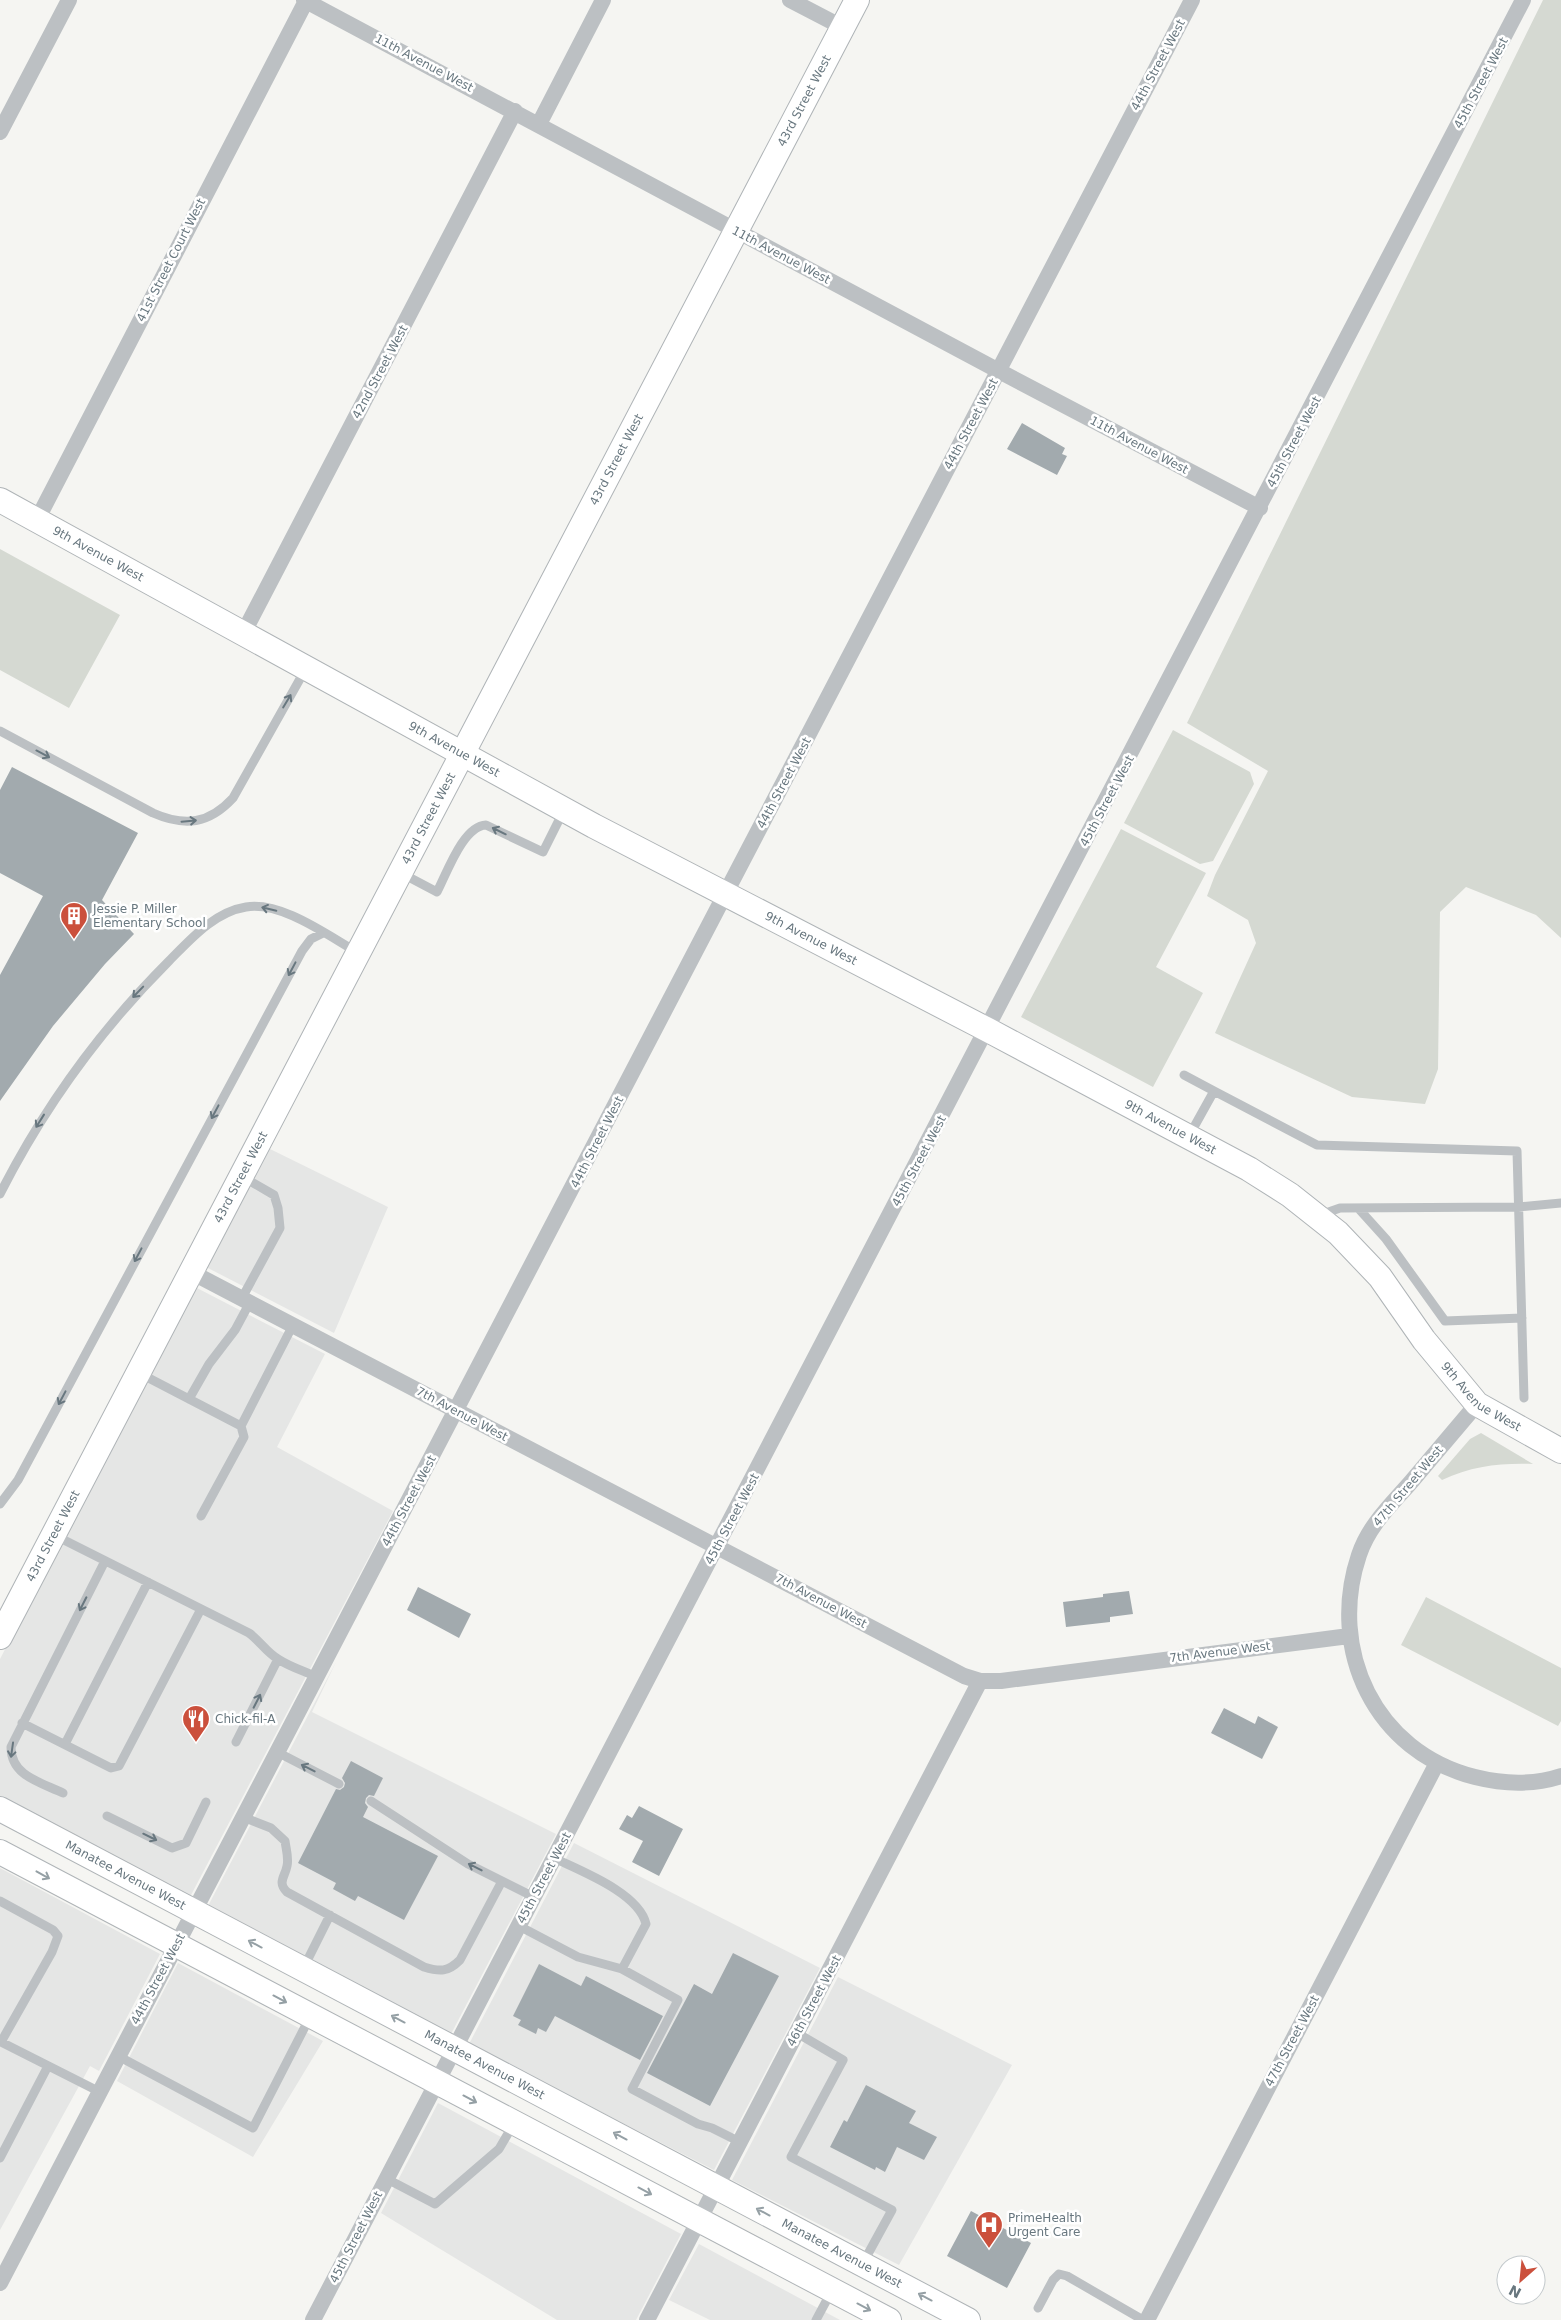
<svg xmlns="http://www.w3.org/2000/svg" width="1561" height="2320" viewBox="0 0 1561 2320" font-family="'DejaVu Sans',sans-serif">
  <rect width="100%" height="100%" fill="#f5f5f2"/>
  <!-- built -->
  <path fill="#e5e6e5" d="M268,1148L388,1207L334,1333L206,1267Z
    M195,1287L325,1354L277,1447L393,1511L190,1897L0,1797V1659Z
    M336,1662L312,1712L556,1834L451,2034L208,1906Z
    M574,1843L820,1968L714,2170L469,2044Z
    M0,1868L160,1954L99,2071L90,2066L0,2230Z
    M178,1963L323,2041L253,2157L117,2081Z
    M838,1977L1012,2065L899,2265L732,2180Z
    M438,2103L681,2234L636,2320H557L381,2213Z
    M699,2244L840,2320H710L669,2300Z"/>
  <!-- green -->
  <path fill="#d5d9d2" d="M1543,0H1561V938L1536,915L1466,887L1440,912L1438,1069L1425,1104L1352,1097L1215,1033L1256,943L1248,920L1207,896L1215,875L1268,771L1187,723Z
    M0,549L120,615L69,708L0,670Z
    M1173,730L1250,772L1254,784L1213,861L1200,864L1124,823Z
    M1121,829L1206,873L1156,967L1203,993L1153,1087L1021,1017Z
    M1481,1433L1533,1464C1500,1463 1472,1466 1442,1480L1438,1476L1470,1439Z
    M1426,1597L1561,1668V1721L1558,1726L1401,1645Z"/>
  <!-- building -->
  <path fill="#a2aaae" d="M1022,423L1065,448L1062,454L1067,456L1057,475L1007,449Z
    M12,767L138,833L102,900L134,934L105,964L53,1026L0,1101V975L43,896L0,873V790Z
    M418,1587L471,1614L459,1638L407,1610Z
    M1129,1591L1133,1614L1110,1617V1622L1066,1627L1063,1602L1103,1597V1594Z
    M1224,1708L1255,1724L1258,1716L1278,1727L1262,1759L1211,1733Z
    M351,1761L383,1778L374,1796L369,1795L366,1798L365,1803L368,1807L363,1817L438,1856L404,1920L358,1896L355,1901L333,1889L336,1883L298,1863L336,1789L340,1790L344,1787L345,1783L342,1778Z
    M639,1806L683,1829L659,1876L632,1862L643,1841L619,1829L627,1815L632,1818Z
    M733,1953L779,1976L710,2106L647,2073L694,1984L712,1994Z
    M539,1964L581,1986L586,1976L663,2016L640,2060L555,2016L546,2032L538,2028L536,2034L518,2025L521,2020L513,2016Z
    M866,2085L916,2111L909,2123L937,2137L924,2160L897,2147L885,2172L876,2167L875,2170L830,2147L844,2120L847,2122Z
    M971,2211L1031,2243L1007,2288L947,2256Z"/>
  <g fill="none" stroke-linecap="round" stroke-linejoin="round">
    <defs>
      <g id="secondary">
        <path id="s1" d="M0,500L594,826L988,1030L1249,1169L1290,1195L1338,1233L1380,1277L1424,1340L1477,1404L1561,1451"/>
        <path id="s2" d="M0,1637L857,0"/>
        <path id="s3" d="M0,1809L968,2320"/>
        <path d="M0,1852L889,2320"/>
      </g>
    </defs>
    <!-- secondary casing -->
    <use href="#secondary" stroke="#afb4b7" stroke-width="26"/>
    <!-- lane -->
    <path stroke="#bcc0c3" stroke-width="9" d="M0,731L153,813C185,827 209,824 233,798L305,670
      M401,873L437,892C447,873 463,826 486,825L543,852L564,810
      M1184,1075L1214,1091
      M1189,1136L1214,1091L1317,1145L1517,1151L1524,1398
      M0,1194C44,1107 100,1030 169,961C190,940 214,912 246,907C281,901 327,935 357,952
      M1358,1208L1386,1239L1445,1321L1522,1318
      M1320,1215L1340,1208L1518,1207L1561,1203
      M242,1298L280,1228L278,1208L274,1195L243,1177
      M139,1373L241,1426L293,1325
      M189,1399L209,1364L235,1330L250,1302
      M0,1504L18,1480L302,951L311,939L323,933
      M201,1516L244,1437L241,1426
      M54,1535L249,1633C260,1641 267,1653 278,1659C290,1667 304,1671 317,1677
      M22,1723L111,1768L119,1766L201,1609
      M236,1742L278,1659
      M65,1744L148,1582
      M277,1752L339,1784
      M63,1793C40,1782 11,1776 11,1747L105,1561
      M371,1801L468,1864L534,1897
      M107,1816L172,1848L186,1843L206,1802
      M243,1817L271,1828L285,1841C286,1849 289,1858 287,1866C285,1877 277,1882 287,1892L424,1967C440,1972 448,1972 460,1960L502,1881
      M554,1858C581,1871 639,1893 646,1924L622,1969
      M0,1901L53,1930L58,1936L52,1952L1,2042L100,2092
      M519,1926L578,1957L622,1969L678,2000L632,2089L698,2124L712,2128L740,2142
      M303,1969L330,1915
      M797,2033L843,2060L791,2157L892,2210L863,2263
      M118,2056L253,2128L311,2015
      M0,2158L48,2066
      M387,2179L435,2204L499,2149L513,2125
      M1038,2308L1053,2280L1059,2274L1067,2276L1143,2320
      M816,2320L831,2292"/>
    <!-- street -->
    <path stroke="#bcc0c3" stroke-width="16" d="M304,0L999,371L1260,508
      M790,0L842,27
      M539,124L603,0
      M0,132L69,0
      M37,520L306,1
      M244,632L515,111
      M191,1272L964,1676L980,1681H1001L1349,1636
      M1477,1404C1455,1430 1433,1456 1411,1482C1391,1505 1369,1525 1359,1555C1327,1650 1375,1752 1475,1777C1503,1784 1534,1785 1561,1776
      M0,2283L1192,0
      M313,2320L1523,0
      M647,2320L980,1681
      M1147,2320L1437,1763"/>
    <!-- secondary -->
    <use href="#secondary" stroke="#fff" stroke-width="24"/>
  </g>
  <!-- one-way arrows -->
  <defs><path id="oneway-shaft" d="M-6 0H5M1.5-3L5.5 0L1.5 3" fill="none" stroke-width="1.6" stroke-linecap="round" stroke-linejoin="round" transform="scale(1.25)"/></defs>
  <g stroke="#68777f">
    <use href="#oneway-shaft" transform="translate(287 701) rotate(-59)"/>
    <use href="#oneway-shaft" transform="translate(43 754) rotate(28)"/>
    <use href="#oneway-shaft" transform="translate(189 821) rotate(-5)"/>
    <use href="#oneway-shaft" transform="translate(499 831) rotate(-154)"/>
    <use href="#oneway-shaft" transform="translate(269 909) rotate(-167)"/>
    <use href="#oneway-shaft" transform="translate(292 969) rotate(118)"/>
    <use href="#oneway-shaft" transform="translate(138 992) rotate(134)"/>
    <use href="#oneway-shaft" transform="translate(215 1112) rotate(118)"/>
    <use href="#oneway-shaft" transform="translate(40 1121) rotate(122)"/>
    <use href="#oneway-shaft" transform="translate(138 1255) rotate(118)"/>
    <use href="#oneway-shaft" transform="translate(62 1398) rotate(118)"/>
    <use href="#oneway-shaft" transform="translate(83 1604) rotate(117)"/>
    <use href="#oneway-shaft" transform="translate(257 1701) rotate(-63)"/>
    <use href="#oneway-shaft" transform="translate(12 1750) rotate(98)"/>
    <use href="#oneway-shaft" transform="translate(308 1768) rotate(-153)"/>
    <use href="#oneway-shaft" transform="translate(150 1837) rotate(26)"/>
    <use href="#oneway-shaft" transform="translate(475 1867) rotate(-153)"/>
  </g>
  <g stroke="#95a0a5">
    <use href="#oneway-shaft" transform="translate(43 1875) rotate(29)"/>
    <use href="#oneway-shaft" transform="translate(255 1944) rotate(-152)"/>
    <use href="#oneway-shaft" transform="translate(280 1999) rotate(28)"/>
    <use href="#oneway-shaft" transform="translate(398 2019) rotate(-152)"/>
    <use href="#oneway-shaft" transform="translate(470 2099) rotate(28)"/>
    <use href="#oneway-shaft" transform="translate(620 2136) rotate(-152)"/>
    <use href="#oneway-shaft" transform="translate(645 2191) rotate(28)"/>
    <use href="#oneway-shaft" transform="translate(763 2212) rotate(-152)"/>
    <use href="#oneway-shaft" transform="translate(925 2297) rotate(-152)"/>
    <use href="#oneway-shaft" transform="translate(864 2307) rotate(28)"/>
  </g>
  <!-- icons -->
  <defs>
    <symbol id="building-pin" viewBox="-11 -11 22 30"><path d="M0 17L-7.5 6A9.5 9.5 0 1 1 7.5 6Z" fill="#cb503c" stroke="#fff"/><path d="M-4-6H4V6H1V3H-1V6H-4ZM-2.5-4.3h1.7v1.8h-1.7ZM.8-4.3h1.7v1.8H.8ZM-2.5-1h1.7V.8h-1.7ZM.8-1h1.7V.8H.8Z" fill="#fff"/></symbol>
    <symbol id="restaurant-pin" viewBox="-11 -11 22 30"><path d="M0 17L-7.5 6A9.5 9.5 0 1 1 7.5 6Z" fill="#cb503c" stroke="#fff"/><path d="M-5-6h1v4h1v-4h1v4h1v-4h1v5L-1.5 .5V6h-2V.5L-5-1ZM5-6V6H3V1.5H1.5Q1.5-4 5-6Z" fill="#fff"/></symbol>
    <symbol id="hospital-pin" viewBox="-11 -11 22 30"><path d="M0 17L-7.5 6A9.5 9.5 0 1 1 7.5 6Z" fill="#cb503c" stroke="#fff"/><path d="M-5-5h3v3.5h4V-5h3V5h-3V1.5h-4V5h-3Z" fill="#fff"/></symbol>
  </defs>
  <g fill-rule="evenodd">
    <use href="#building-pin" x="58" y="900" width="32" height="43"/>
    <use href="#restaurant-pin" x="180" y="1703" width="32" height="43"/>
    <use href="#hospital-pin" x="973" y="2209" width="32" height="43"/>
  </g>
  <g text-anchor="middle" stroke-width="5" stroke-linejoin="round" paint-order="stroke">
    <!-- street labels -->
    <g font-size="12" fill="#68777f" stroke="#fff">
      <text transform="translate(424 63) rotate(28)" y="4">11th Avenue West</text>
      <text transform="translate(1158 65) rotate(-62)" y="4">44th Street West</text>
      <text transform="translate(1481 83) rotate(-62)" y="4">45th Street West</text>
      <text dy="4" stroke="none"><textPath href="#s2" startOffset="1734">43rd Street West</textPath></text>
      <text transform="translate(781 255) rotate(28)" y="4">11th Avenue West</text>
      <text transform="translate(171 260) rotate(-63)" y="4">41st Street Court West</text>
      <text transform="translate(380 372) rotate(-62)" y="4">42nd Street West</text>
      <text transform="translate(971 424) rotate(-62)" y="4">44th Street West</text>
      <text transform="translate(1294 442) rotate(-62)" y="4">45th Street West</text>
      <text transform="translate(1139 445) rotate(28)" y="4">11th Avenue West</text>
      <text dy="4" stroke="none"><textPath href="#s2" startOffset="1329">43rd Street West</textPath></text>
      <text dy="4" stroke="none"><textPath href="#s1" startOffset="112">9th Avenue West</textPath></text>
      <text dy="4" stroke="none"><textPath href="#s1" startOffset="518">9th Avenue West</textPath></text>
      <text transform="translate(784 783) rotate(-62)" y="4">44th Street West</text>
      <text transform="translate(1107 801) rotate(-62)" y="4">45th Street West</text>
      <text dy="4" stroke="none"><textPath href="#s2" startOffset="924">43rd Street West</textPath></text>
      <text dy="4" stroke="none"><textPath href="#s1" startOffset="922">9th Avenue West</textPath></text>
      <text dy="4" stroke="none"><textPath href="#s1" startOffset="1328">9th Avenue West</textPath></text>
      <text transform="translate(597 1142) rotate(-63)" y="4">44th Street West</text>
      <text transform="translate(919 1161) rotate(-62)" y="4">45th Street West</text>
      <text dy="4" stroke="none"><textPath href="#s2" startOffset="519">43rd Street West</textPath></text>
      <text dy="4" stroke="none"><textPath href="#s1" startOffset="1746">9th Avenue West</textPath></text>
      <text transform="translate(462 1414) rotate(28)" y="4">7th Avenue West</text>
      <text transform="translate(1408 1486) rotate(-50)" y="4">47th Street West</text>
      <text transform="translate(409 1501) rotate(-62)" y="4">44th Street West</text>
      <text transform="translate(732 1519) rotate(-62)" y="4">45th Street West</text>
      <text dy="4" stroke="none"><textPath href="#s2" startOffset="114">43rd Street West</textPath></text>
      <text transform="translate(821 1601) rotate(28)" y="4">7th Avenue West</text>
      <text transform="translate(1220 1652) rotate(-7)" y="4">7th Avenue West</text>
      <text dy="4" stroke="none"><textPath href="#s3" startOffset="142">Manatee Avenue West</textPath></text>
      <text transform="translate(544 1878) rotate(-62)" y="4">45th Street West</text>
      <text transform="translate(158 1979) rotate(-62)" y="4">44th Street West</text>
      <text transform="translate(814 2001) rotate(-62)" y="4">46th Street West</text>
      <text transform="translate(1292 2041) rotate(-62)" y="4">47th Street West</text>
      <text dy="4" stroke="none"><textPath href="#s3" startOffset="548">Manatee Avenue West</textPath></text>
      <text transform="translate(356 2237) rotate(-63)" y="4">45th Street West</text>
      <text dy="4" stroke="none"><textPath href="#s3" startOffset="952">Manatee Avenue West</textPath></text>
    </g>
    <!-- poi labels -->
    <g font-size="12" fill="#68777f" stroke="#fff" text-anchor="start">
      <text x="93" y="913">Jessie P. Miller<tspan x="93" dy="14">Elementary School</tspan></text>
      <text x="215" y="1723">Chick-fil-A</text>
      <text x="1008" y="2222">PrimeHealth<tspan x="1008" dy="14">Urgent Care</tspan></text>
    </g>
  </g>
  <!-- north arrow -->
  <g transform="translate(1521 2280) rotate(207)"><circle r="24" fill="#ffffff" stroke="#c3c9cc"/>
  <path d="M0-4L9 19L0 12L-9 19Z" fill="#cb503c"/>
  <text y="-8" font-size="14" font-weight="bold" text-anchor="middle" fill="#68777f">N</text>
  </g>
</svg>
